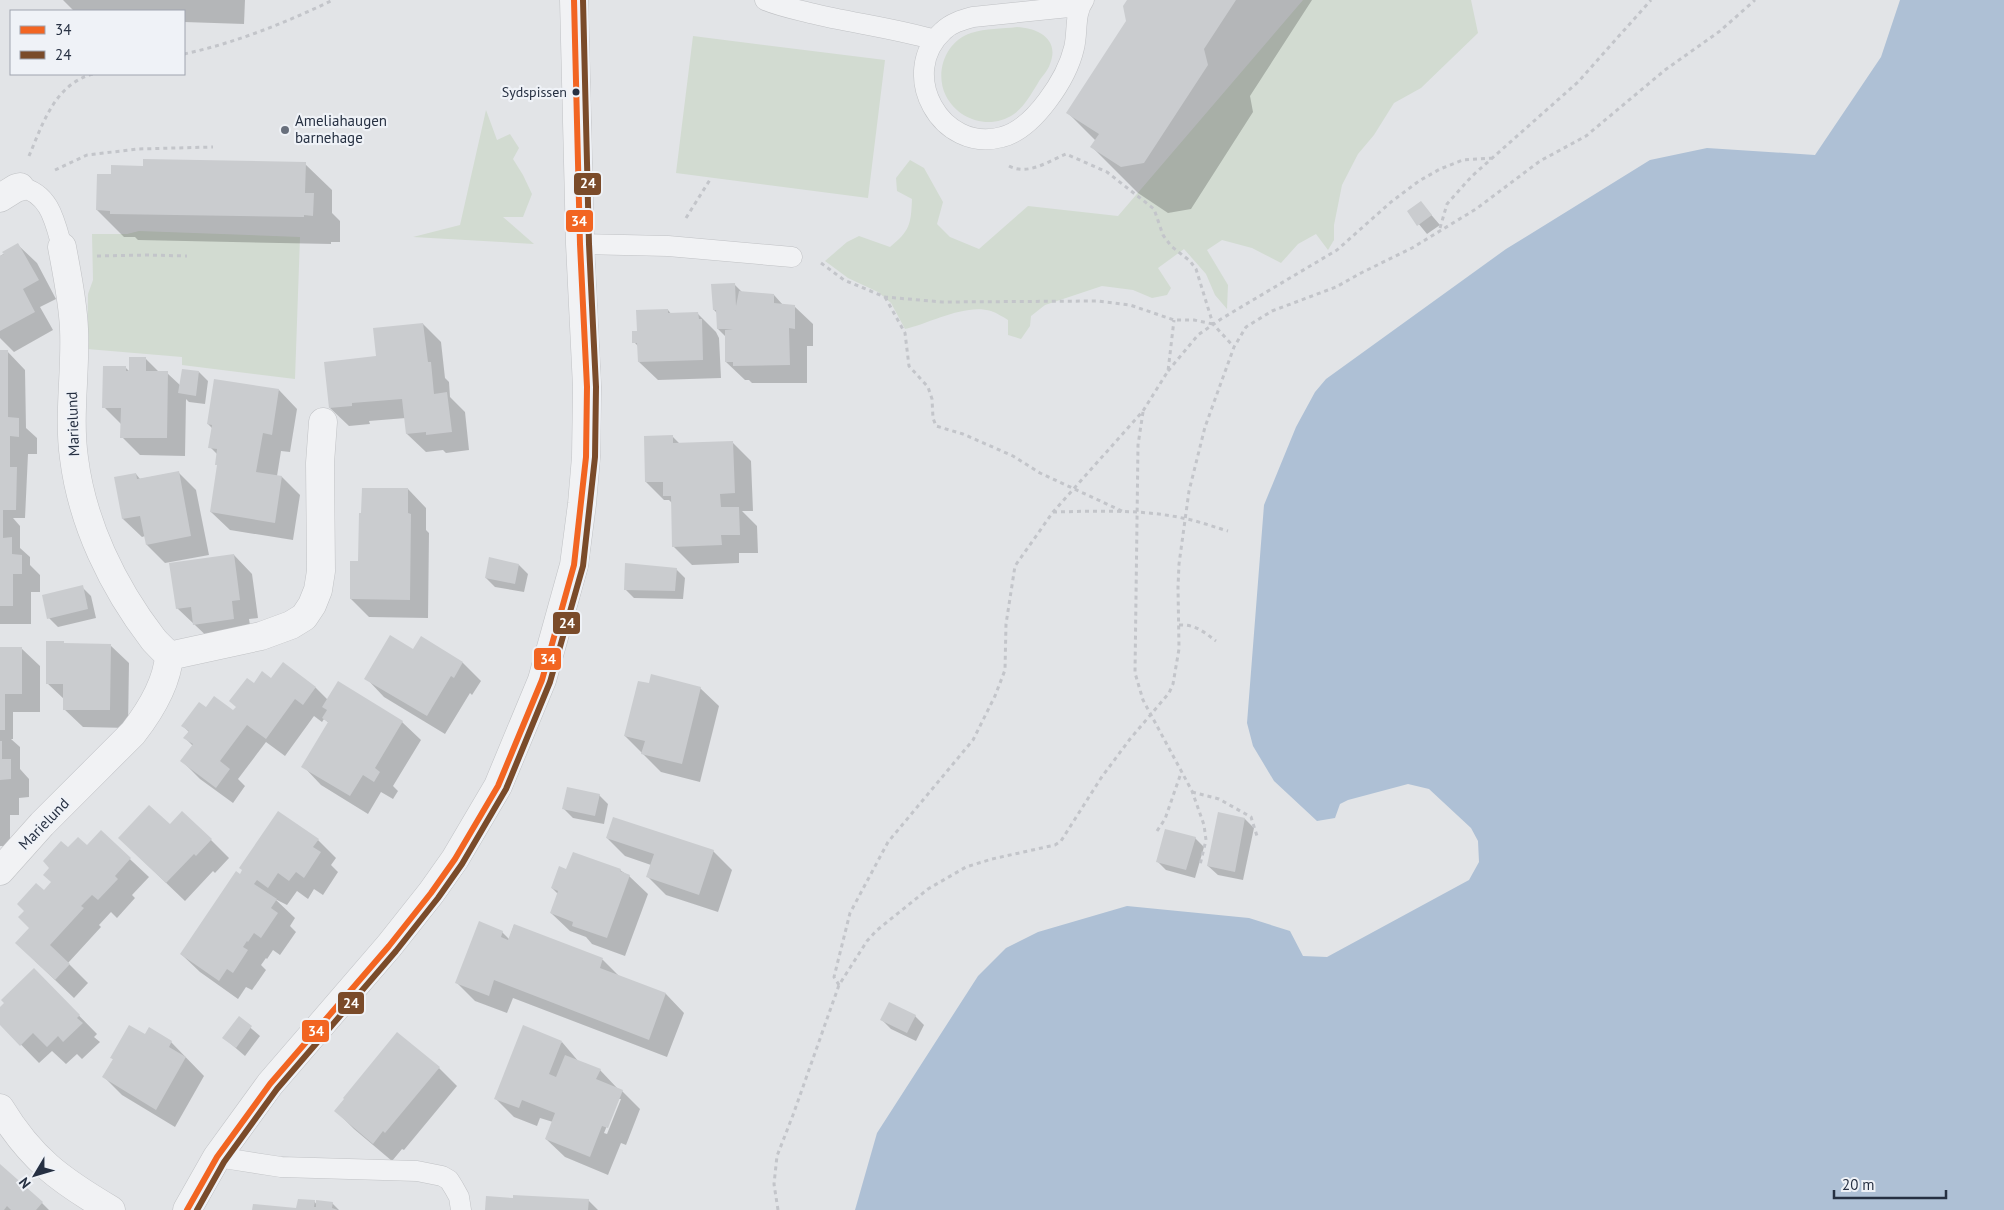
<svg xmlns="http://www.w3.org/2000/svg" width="2004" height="1210" viewBox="0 0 2004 1210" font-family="'PT Sans',sans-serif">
  <rect width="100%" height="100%" fill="#e2e4e7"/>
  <!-- green -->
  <path fill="#d2dbd1" d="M1303,0H1471L1478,33L1421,88L1394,103L1374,135L1358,154L1342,185L1334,225V240L1328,250L1316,234L1298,244L1281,263L1252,248L1222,240L1207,250L1228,285L1227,309L1215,295L1206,274L1184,249L1158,268L1171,288L1167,295L1152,298L1133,290L1102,286L1045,305L1031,316L1030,326L1021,339L1008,335V320C1003,317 997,313 991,311C966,303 930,323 905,329L891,303L878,292L848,278L825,261L847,242L859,236L890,247C910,231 911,224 912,199L897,191L896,178L910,160L924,168L943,202L937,224L950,237L979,249L1028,206L1118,216Z
    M1017,27C1038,28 1060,39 1050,64C1048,71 1041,77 1038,83C1031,94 1025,106 1014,114C991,130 959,121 946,96C934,72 946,41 971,33C986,28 1002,29 1017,27Z
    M693,36L885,60L868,198L676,173Z
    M486,110L497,140L510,134L519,148L513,159L523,175L532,194L523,217H503L534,244L413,237L460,225Z
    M139,231L300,237L295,379L182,365V357L87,349L88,294L93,280L92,234H127Z"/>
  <!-- water -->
  <path fill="#aec0d5" d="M1900,0H2004V1210H855L877,1133L978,976L1006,948L1038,932L1127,906L1249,918L1290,931L1303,956L1327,957L1469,880L1479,862L1478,841L1471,828L1429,789L1408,784L1348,800L1340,804L1335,818L1317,821L1274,781L1253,746L1247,723L1264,505L1296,427L1315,392L1326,379L1506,249L1650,160L1707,148L1815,155L1881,57Z"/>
  <!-- shadow -->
  <path fill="#0003" fill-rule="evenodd" d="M63,0H245L244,24L184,22V11H74Z
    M1128,0H1312L1250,96L1253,112L1191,209L1168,213L1138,193L1092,147L1096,141L1068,113L1128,21Z
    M305,164L332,190V213L340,221V242H331V244L138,240L135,237H124L97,210L112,175Z
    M1421,203L1440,225L1427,234L1409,212Z
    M18,245L37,263L56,299L40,307L53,330L14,352L0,338V256Z
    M734,284L743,293L774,295L783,305L794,306L813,324V346H807V383H752L749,380H745L726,362V337L718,329L717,313L714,310Z
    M668,310L672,315L698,314L716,332L719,338L721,378L658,380L639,362V347L634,342L638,332Z
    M423,324L441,342L445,378L449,382L450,397L465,412L469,450L446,453L443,450L426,452L407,434L406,418L369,421L370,424L349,426L330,408Z
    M0,351H7L25,370L26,428L37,438V454H28L25,518H13L20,526V548L30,557V565L40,575V592H31V624H0Z
    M146,359L160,373H167L181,386L199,372L208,381L205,404L189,402L186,399L185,456L140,455L122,437V425L104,407L125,367L130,372Z
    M279,390L297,409L290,452L281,451L277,476L282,477L300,495L293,540L230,530L211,512L219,466L218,455L210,447L213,429L208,424Z
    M673,437L680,444L733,443L751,461L753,511H742L757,526L758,553H739V563L692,565L673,546L672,503L669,500H664L646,482Z
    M178,472L196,490L209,555L165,563L147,545L145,536L142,537L123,519L136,474L140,479Z
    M408,489L426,508V530L429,533L428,618L369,617L351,599L359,563Z
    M234,555L252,574L258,618L249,619L252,637L213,642L177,608Z
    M519,565L528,574L524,592L495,587L486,578Z
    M676,569L685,578L683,599L634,598L625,589Z
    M82,587L91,596L96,618L58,627L49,618Z
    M422,638L463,663L481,681L472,695L470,693L445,734L384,697L366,678L414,651Z
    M110,645L129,663L128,728L83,727L64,709L65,700L47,683Z
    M0,648H21L40,666V712H13V739H11L20,747V769L29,779V797L19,798V815H10V846H0Z
    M283,664L316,688L328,700L402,722L421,740L393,786L398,791L393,799L381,792L368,814L321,785L303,766L329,723L324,719L322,722L314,716L285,756L266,742L238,779L245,786L233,803L200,779L182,761L193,746L185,738L189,732L183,726L207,709L234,712L254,685L272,679Z
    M700,688L719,706L700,782L661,772L625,736Z
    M599,795L608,804L604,824L573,818L564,809Z
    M1219,814L1245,819L1254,828L1243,880L1218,875L1208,866Z
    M170,825L211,840L229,858L215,873L213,871L185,901L138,856Z
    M101,832L149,877L132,895L135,898L117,918L111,912L99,925L101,927L68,963L88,983L74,998L35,961L30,928L44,891L52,882L68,849L87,847Z
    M607,838L713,851L732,870L718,912L666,895L648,877L651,865L625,856Z
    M1195,838L1204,847L1195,878L1166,870L1157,861Z
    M318,840L336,858L331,865L338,872L323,895L314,889L308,899L297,891L287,905L275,899L295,918L290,926L296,932L280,955L273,950L267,959L266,958L261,965L266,970L252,990L246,987L238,999L200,972L181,954L240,875Z
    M620,870L629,876L648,894L625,956L592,944L586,937L570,931L551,913L558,894L552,888L567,871Z
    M514,925L603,960L620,977L666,994L684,1013L667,1057L513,998L507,1013L475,1001L457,983L502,932L509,939Z
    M52,988L97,1034L94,1037L100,1042L82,1059L77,1054L66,1064L52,1051L39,1063L0,1023V1009Z
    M915,1016L924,1025L916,1041L891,1029L882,1020Z
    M239,1018L260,1036L245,1056L224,1038Z
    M149,1029L171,1042L204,1076L175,1127L122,1095L104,1077L114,1060L112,1058L145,1035Z
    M562,1042L579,1062L600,1070L618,1089L622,1091L640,1109L626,1145L621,1143L608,1175L565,1157L546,1139L553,1122L540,1118L537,1126L514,1117L496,1099ZM618,1099H621L607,1134L604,1133Z
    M439,1068L457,1086L404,1150L402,1149L392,1161L354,1129L336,1111Z
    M0,1166L42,1203L49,1210H0Z
    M588,1200L598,1210H486Z
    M314,1201L317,1205L332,1203L339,1210H254H298Z"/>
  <!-- building -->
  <path fill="#cacccf" d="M1127,0H1236L1204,49L1208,65L1144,163L1121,167L1090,147L1099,134L1066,113L1126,21L1123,6Z
    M143,159L306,162L305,193H314L313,216L304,215V217L110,214V211L96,210L97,174H111V165L143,166Z
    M1421,201L1432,215L1417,226L1407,211Z
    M18,243L39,280L23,289L35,312L0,331V256L4,254L2,252Z
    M735,283L736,306L739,291L774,294V303L795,305V329L789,328L790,365L733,366V362H725V330L733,329H717L716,310H713L711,284Z
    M668,309V313L698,312L699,319H702L703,360L638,362L637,343H632V331H637L636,310Z
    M423,323L428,362H431L434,394L447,392L452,432L426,435V432L406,434L402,399L352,403V406L329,408L324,362L376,356L373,328Z
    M0,350H8V417L19,418V437L10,436V467H17L16,510H3V538L12,537V554L22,555V574H13V606H0Z
    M129,357H146V371H168L167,438H120L121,408H102L103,366H126V371H129Z
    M182,369L199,371L196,396L178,393Z
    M214,379L279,389L272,435L263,433L256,472L282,476L275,523L210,512L217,465H215L217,449L208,448L212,425L207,424Z
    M673,435V443L733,441L735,493L720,494L721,507H739L740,535H721L722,545L672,547L671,496H663V482H645L644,436Z
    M179,471L191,536L146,545L140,516L122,519L114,477L136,473L137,479Z
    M362,488H408V513L411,514L410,600L350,599V561H358L359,513H361Z
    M234,554L240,600L232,601L234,619L193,625L191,607L176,609L169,563Z
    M489,557L519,564L515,584L485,578Z
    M625,563L677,568L675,591L624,590Z
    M83,585L88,609L47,619L42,595Z
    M390,635L413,649L421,636L463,662L454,678L451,676L427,716L364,679Z
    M46,641H64V643L111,644L110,710H63V684H46Z
    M0,647H22V694H5V730H0Z
    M283,662L316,687L303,705L295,699L266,739L247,725L220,761L230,769L216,788L180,761L193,744L183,738L189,731L181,726L199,702L206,707L214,696L233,710L236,707L229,701L247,678L254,683L262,671L271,678Z
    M651,674L701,687L682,764L641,754L645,741L624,736L638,681L649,683Z
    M338,681L403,721L375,768L380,772L374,782L363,775L350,796L301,767L328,722L322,718L327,710L322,707Z
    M0,741H2V759H11V779L0,780Z
    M567,787L600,794L595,816L562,809Z
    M149,805L170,824L182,811L212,839L196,856L194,854L166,883L118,838Z
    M278,811L319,839L313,847L321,852L304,878L296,872L289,881L278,873L268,888L257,880L254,884L277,899L271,908L278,913L261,938L254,933L248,942L247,941L243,947L248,950L233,973L227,969L219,981L180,954L236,871L240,874L242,870L239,868Z
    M1218,812L1245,818L1235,872L1207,866Z
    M613,817L714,850L699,895L646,877L654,854L606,838Z
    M1165,829L1196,837L1186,870L1156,862Z
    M101,830L131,858L115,876L118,879L98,900L92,895L81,906L84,908L50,945L70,964L55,980L15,943L29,928L18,917L24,911L17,904L36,883L44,890L51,882L43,875L49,868L43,861L61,841L68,847L78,837L87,845Z
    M573,852L621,869L620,871L630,875L607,938L572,926L573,922L550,913L558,891L551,888L559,866L566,869Z
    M479,921L503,931L501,937L508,940L514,924L603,958L600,968L666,993L649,1040L494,980L489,996L455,983Z
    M34,968L80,1015L77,1018L83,1023L63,1042L58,1036L47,1047L33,1033L20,1046L0,1025V1007L4,1003L1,1000Z
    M889,1002L916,1015L907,1033L880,1020Z
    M239,1016L252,1026L236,1048L222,1038Z
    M129,1025L145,1034L149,1027L172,1041L169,1047L186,1057L156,1110L102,1077L113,1059L110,1058Z
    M523,1025L562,1041L549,1074L556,1077L565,1055L601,1069L596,1079L623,1090L608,1128L602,1126L590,1157L545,1139L555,1113L522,1100L519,1108L494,1099Z
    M397,1032L440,1067L385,1133L383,1131L373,1144L334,1111L344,1099L343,1098Z
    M0,1164L43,1202L36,1210H11L7,1206L4,1210H0Z
    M513,1195L589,1199L588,1210H485L486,1196L513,1198Z
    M298,1199L315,1200L314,1207H316V1200L333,1202L332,1208L338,1210H252L253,1204L296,1208Z"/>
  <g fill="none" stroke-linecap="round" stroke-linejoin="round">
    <defs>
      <path id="service" d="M765,0C779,6 794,9 810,13C851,23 894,28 935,40
        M1079,6L973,17C962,20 951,23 943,31C897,73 941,154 1002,137C1034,129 1067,78 1074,48C1078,33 1074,13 1084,0
        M20,187C50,193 55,222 62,247
        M580,244L668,246L792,257
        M217,1157L281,1167L417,1171L442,1176L449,1180L454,1188L459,1197L461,1210"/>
      <path id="minor" d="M0,198L16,188L20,187
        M169,656L261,636L291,625L304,617L312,605L318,590L321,571L320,463L323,422
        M0,871L42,824L133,733C150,711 167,684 169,656C164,650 158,645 153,639C113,587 82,523 74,458C68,415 76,372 74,329C73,302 67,274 62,247
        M0,1108C31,1159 60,1180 111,1210"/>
      <path id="tertiary" d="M187,1210L217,1157L270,1084L389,946L431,893L455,859L498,786L542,680L574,565L582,504L586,457L587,387L580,244L574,0"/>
    </defs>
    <!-- service casing -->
    <use href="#service" stroke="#c0c2c5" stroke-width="21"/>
    <!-- minor casing -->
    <use href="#minor" stroke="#c0c2c5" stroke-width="29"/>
    <!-- tertiary casing -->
    <use href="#tertiary" stroke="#c0c2c5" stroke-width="29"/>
    <!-- path -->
    <path stroke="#c3c5ca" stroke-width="3" stroke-dasharray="4 4" stroke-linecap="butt" d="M184,54C235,43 285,23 333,0
      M29,156C43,123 55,84 93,74
      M1009,166C1028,176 1049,161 1066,154L1107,172L1154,209L1163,235L1171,246L1190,261L1196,269L1213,324L1234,347
      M55,170L87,155L138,149L213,147
      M686,218L711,178
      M1440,228L1447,204L1472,176L1578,82L1651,0
      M97,256L148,255L187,256
      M821,263L844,280L885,297L942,302L1098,301L1130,305L1174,320H1194L1213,324
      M885,297L905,333L909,366L928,387L932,399L933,418L936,426L963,434L1013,456L1040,473L1124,512
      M1168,371L1198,335L1221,319L1337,250L1391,202L1419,181L1440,169L1463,160L1492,158
      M1143,412L1138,445L1135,673L1143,700L1192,791L1204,825L1206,840L1200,865
      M1053,512C1098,511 1144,509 1187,519C1201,522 1214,527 1228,531
      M1179,625C1195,624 1204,632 1216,641
      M1192,792L1219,799L1251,817L1257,836
      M1157,831L1165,819L1181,773
      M839,985L834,977L850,913L888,842L973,740L995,696L1005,670L1006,624L1015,566L1053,512L1143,411L1168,371L1174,320
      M778,1210L774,1184L777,1156L793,1115L839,985L867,941L876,931L928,889L966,867L992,859L1055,845L1061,841L1101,778L1130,739L1169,693L1173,684L1179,649L1178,587L1179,564L1189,491L1205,427L1234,347L1246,327L1272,311L1336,287L1361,273L1412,248L1476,209L1540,161L1586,136L1665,70L1720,31L1755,0"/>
    <!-- service -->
    <use href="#service" stroke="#f1f2f4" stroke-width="20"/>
    <!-- minor -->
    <use href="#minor" stroke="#f1f2f4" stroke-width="28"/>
    <!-- tertiary -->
    <use href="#tertiary" stroke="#f1f2f4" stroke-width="28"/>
    <defs>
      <path id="bus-1" d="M187,1210L217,1157L270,1084L389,946L431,893L455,859L498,786L542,680L574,565L586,457L587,387L580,244L574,0"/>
      <path id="bus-2" d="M197,1210L224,1162L277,1089L396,951L438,898L462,864L506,789L550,682L583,566L595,457L596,387L589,244L583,0"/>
    </defs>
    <!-- bus-1 casing -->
    <use href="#bus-1" stroke="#eff2f7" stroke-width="10"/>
    <!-- bus-2 casing -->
    <use href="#bus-2" stroke="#eff2f7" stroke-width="10"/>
    <!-- bus-1 -->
    <use href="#bus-1" stroke="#f26522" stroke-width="6"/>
    <!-- bus-2 -->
    <use href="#bus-2" stroke="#7a4b2a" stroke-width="6"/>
  </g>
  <!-- markers -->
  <circle fill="#263042" stroke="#eff2f7" stroke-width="2" cx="576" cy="92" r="4.5"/>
  <circle fill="#686f7c" stroke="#eff2f7" stroke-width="2" cx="285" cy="130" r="5"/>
  <g text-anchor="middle" stroke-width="4.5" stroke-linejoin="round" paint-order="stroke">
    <!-- bus labels -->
    <g font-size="14" fill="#263042" stroke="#eff2f7" text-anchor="end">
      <text x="567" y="97">Sydspissen</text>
    </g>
    <!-- poi labels -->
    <g font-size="15" fill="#263042" stroke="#eff2f7" text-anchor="start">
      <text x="295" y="126">Ameliahaugen<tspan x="295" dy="17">barnehage</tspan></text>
    </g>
    <!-- street labels -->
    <g font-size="15" fill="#263042" stroke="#eff2f7">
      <text transform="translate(73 424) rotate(-92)" y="5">Marielund</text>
      <text transform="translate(44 824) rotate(-46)" y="5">Marielund</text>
    </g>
  </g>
  <g stroke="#eff2f7" stroke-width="2">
    <rect x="573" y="172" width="29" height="24" rx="5" fill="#7a4b2a"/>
    <rect x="565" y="209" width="29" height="24" rx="5" fill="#f26522"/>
    <rect x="552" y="611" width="29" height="24" rx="5" fill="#7a4b2a"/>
    <rect x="533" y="647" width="29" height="24" rx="5" fill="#f26522"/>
    <rect x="337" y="991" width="28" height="24" rx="5" fill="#7a4b2a"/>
    <rect x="301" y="1019" width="29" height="24" rx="5" fill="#f26522"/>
  </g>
  <g font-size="14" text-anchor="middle" font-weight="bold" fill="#fff">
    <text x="588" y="188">24</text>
    <text x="579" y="226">34</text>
    <text x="567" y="628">24</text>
    <text x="548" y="664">34</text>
    <text x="351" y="1008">24</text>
    <text x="316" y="1036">34</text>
  </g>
  <!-- legend -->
  <rect x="10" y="10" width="175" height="65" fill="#eff2f7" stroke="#9fa4af"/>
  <rect x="20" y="26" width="25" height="8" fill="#f26522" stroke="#9fa4af"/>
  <text x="55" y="35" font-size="15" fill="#263042">34</text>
  <rect x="20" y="51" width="25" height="8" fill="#7a4b2a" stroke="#9fa4af"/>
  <text x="55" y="60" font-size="15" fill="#263042">24</text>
  <!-- north arrow -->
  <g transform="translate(35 1175) rotate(232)" stroke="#eff2f7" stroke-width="4" paint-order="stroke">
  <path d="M0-4L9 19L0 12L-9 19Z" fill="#263042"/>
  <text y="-8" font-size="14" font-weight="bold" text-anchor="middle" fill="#263042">N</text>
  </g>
  <!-- scale -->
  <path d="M1834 1190v8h112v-8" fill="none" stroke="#263042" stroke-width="2.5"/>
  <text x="1842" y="1190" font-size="15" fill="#263042" stroke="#eff2f7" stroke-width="4" paint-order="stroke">20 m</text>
</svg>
